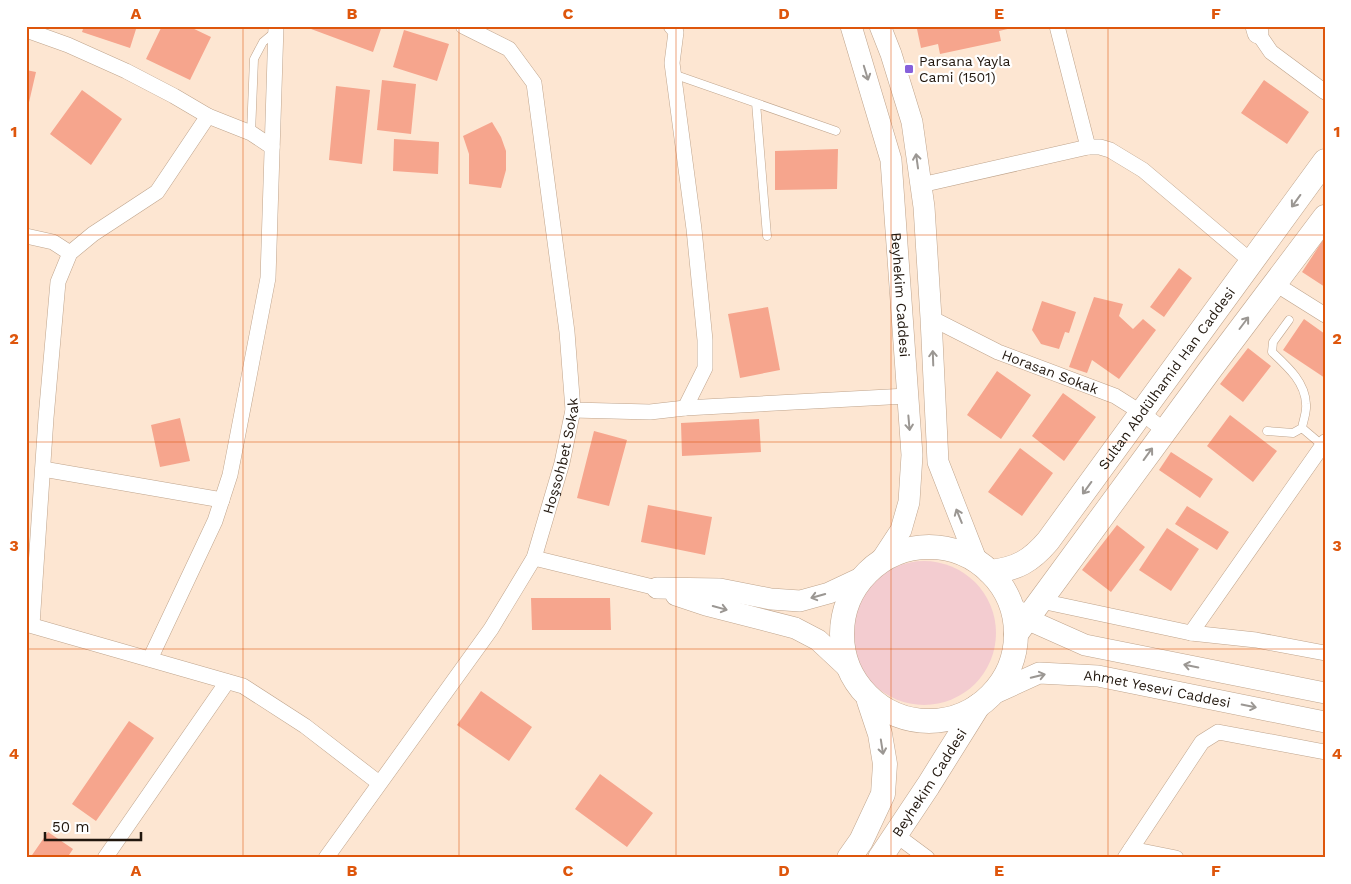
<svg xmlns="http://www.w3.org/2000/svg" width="1351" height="884" viewBox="0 0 1351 884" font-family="'Work Sans',sans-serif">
  <rect width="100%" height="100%" fill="#fde6d2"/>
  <!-- green -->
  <path fill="#f3ccd0" d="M852 633a72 72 0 1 1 144 0a72 72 0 1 1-144 0Z"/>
  <!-- building -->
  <path fill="#f6a58d" d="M84,26H137L130,48L82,32Z
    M162,26H188L211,37L190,80L146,59Z
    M303,26H382L373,52Z
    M929,26H1016V27L999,31L1001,41L940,54L938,44L921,48L917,29Z
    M404,30L449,44L437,81L393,67Z
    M26,70L36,72L27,111H26Z
    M382,80L416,84L411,134L377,130Z
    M1264,80L1309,112L1287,144L1241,113Z
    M336,86L370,90L362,164L329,160Z
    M82,90L122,119L91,165L50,134Z
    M492,122L501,137L506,151V170L501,188L469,184V154L463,136Z
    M394,139L439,142L438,174L393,171Z
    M838,149L837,189L775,190V151Z
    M1323,240L1325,241V287L1302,272Z
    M1179,268L1192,278L1164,317L1150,307Z
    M1094,297L1123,304L1119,316L1133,329L1143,319L1156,330L1119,379L1092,360L1087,373L1069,367Z
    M1042,301L1076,312L1069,333L1065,332L1059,349L1041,344L1032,330Z
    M768,307L780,370L740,378L728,314Z
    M1304,319L1325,334V378L1283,350Z
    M1248,348L1271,366L1243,402L1220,384Z
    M997,371L1031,395L1001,439L967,415Z
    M1063,393L1096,417L1064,461L1032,436Z
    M1230,415L1277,451L1253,482L1207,446Z
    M180,418L190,461L160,467L151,425Z
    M759,419L761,452L682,456L681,423Z
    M594,431L627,440L609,506L577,498Z
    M1020,448L1053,473L1022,516L988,492Z
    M1171,452L1213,479L1200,498L1159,470Z
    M648,505L712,517L705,555L641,542Z
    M1187,506L1229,532L1217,550L1175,524Z
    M1117,525L1145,547L1111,592L1082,570Z
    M1167,528L1199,549L1171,591L1139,570Z
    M531,598H610L611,630H532Z
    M481,691L532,727L509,761L457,725Z
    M129,721L154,738L96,821L72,804Z
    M600,774L653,813L627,847L575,809Z
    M48,832L73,849L67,858H30Z"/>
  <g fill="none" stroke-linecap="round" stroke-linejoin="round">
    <defs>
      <path id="lane" d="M673,74L836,131
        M756,103L767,236
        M251,133L254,59L263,42L276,31
        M1289,320L1273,342L1272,352C1288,367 1305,382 1306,404C1307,412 1303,421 1302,428
        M1267,431L1293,433L1302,428L1322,445"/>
      <g id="street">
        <path d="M1057,26L1088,147"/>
        <path d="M26,30L68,45L126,71L174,96L208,116L251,133L272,147"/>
        <path d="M1258,33L1271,52L1325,92"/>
        <path d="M921,185L1088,147H1100L1110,150L1143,170L1252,262"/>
        <path d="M26,236L53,242L70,253"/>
        <path d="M1274,283L1325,315"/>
        <path id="s1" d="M931,318L998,352L1115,396L1142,413L1165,431"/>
        <path d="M685,408L907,396"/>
        <path d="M573,410L650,412L685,408L705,368V340L694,229L672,63L676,32L671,26"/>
        <path d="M43,469L222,500"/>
        <path d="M534,558L657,588"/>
        <path d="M1041,601L1191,633L1256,640L1325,653"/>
        <path d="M26,624L243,686L305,726L379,783"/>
        <path d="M32,625L46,418L58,282L70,253L93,234L157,192L208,116"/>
        <path d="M1191,633L1325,442"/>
        <path d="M150,659L215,521L230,475L268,278L276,26"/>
        <path d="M896,835L927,858"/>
        <path d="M1131,849L1176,858"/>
        <path d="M105,858L227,682"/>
        <path id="s2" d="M326,858L491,629L534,558L562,463L573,410L567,332L534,83L509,49L463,26"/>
        <path d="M1125,858L1202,742L1218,732L1325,752"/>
      </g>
      <g id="secondary">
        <path id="s3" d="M851,26L891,160L912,455L909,502L901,530L880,562"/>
        <path d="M880,26L891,54L912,122L924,207L931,318L938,462L977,562"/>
        <path d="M1256,26L1258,33"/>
        <path d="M657,588L720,589L771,599L800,601L829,593L863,577"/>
        <path d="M676,595L706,605L795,628L818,640L848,668"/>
        <path d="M1012,607L1031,621L1085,645L1325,693"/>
        <path id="s4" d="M993,694L1039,673L1098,676L1325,722"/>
      </g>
      <g id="primary">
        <circle cx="929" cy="634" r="87"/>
        <path id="s5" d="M990,572C1017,569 1031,561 1048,541L1325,161"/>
        <path d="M1016,634L1209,371L1325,217"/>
        <path d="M849,858L861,841L883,794L885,764L880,734L869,701"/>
        <path id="s6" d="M880,858L928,786L978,706"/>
      </g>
    </defs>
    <!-- lane casing -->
    <use href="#lane" stroke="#bfa48c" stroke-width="9"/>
    <!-- street casing -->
    <use href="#street" stroke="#bfa48c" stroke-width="16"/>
    <!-- secondary casing -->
    <use href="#secondary" stroke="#bfa48c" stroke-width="22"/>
    <!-- primary casing -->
    <use href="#primary" stroke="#bfa48c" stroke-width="25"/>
    <!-- lane -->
    <use href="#lane" stroke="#fff" stroke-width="8"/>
    <!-- street -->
    <use href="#street" stroke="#fff" stroke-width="15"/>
    <!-- secondary -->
    <use href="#secondary" stroke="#fff" stroke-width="21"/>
    <!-- primary -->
    <use href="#primary" stroke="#fff" stroke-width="24"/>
  </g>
  <!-- one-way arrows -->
  <defs><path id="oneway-shaft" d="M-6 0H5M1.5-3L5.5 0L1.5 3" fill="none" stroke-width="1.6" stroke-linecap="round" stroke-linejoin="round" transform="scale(1.25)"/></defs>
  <g stroke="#9b9793">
    <use href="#oneway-shaft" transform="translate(866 73) rotate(73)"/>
    <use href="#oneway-shaft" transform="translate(917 161) rotate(-98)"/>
    <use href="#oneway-shaft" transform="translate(1296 201) rotate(126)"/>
    <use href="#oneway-shaft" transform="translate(1244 323) rotate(-53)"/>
    <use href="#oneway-shaft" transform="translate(933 358) rotate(-92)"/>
    <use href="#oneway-shaft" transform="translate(909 423) rotate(85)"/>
    <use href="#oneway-shaft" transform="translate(1148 454) rotate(-54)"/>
    <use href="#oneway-shaft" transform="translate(1087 488) rotate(126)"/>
    <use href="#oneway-shaft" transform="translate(959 516) rotate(-112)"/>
    <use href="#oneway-shaft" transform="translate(818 596) rotate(164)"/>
    <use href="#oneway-shaft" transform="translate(720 608) rotate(15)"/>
    <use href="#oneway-shaft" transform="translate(1191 666) rotate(-169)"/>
    <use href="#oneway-shaft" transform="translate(1038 676) rotate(-14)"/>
    <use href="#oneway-shaft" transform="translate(1249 706) rotate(11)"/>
    <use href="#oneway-shaft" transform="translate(882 747) rotate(81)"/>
  </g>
  <!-- grid -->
  <path fill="none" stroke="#de560c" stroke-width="1" stroke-opacity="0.55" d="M243,26V858M459,26V858M676,26V858M891,26V858M1108,26V858M26,235H1325M26,442H1325M26,649H1325"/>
  <!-- markers -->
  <rect fill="#8660db" stroke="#fff" stroke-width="2" x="904" y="64" width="10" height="10" rx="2.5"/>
  <g text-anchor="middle" stroke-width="4.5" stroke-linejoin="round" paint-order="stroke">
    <!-- poi labels -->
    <g font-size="14" fill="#21170e" stroke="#fff" text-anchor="start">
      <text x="919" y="66">Parsana Yayla<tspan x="919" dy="16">Cami (1501)</tspan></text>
    </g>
    <!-- street labels -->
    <g font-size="14" fill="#21170e" stroke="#fff">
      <text dy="5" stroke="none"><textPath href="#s3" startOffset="275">Beyhekim Caddesi</textPath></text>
      <text dy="5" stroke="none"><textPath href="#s1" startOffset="131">Horasan Sokak</textPath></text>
      <text dy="5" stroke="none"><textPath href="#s5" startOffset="269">Sultan Abdülhamid Han Caddesi</textPath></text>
      <text dy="5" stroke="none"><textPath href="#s2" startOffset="471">Hoşsohbet Sokak</textPath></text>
      <text dy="5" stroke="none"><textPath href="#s4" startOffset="170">Ahmet Yesevi Caddesi</textPath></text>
      <text dy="5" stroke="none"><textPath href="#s6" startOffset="90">Beyhekim Caddesi</textPath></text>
    </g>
  </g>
  <!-- border -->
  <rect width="1351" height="884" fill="none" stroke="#ffffff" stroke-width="55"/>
  <!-- scale -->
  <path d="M45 832v8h96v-8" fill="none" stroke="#21170e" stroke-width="2.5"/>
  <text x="52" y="832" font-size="15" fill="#21170e" stroke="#ffffff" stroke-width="4" paint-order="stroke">50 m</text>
  <rect x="28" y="28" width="1296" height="828" fill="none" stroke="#de560c" stroke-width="2"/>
  <g font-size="16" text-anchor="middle" font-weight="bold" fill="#de560c">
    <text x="136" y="19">A</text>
    <text x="352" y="19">B</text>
    <text x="568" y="19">C</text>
    <text x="784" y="19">D</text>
    <text x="999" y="19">E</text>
    <text x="1216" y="19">F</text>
    <text x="14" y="137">1</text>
    <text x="1337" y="137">1</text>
    <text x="14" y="344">2</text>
    <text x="1337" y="344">2</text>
    <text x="14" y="551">3</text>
    <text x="1337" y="551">3</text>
    <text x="14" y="759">4</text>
    <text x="1337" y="759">4</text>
    <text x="136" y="876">A</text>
    <text x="352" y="876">B</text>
    <text x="568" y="876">C</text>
    <text x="784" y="876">D</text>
    <text x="999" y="876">E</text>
    <text x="1216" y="876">F</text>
  </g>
</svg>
